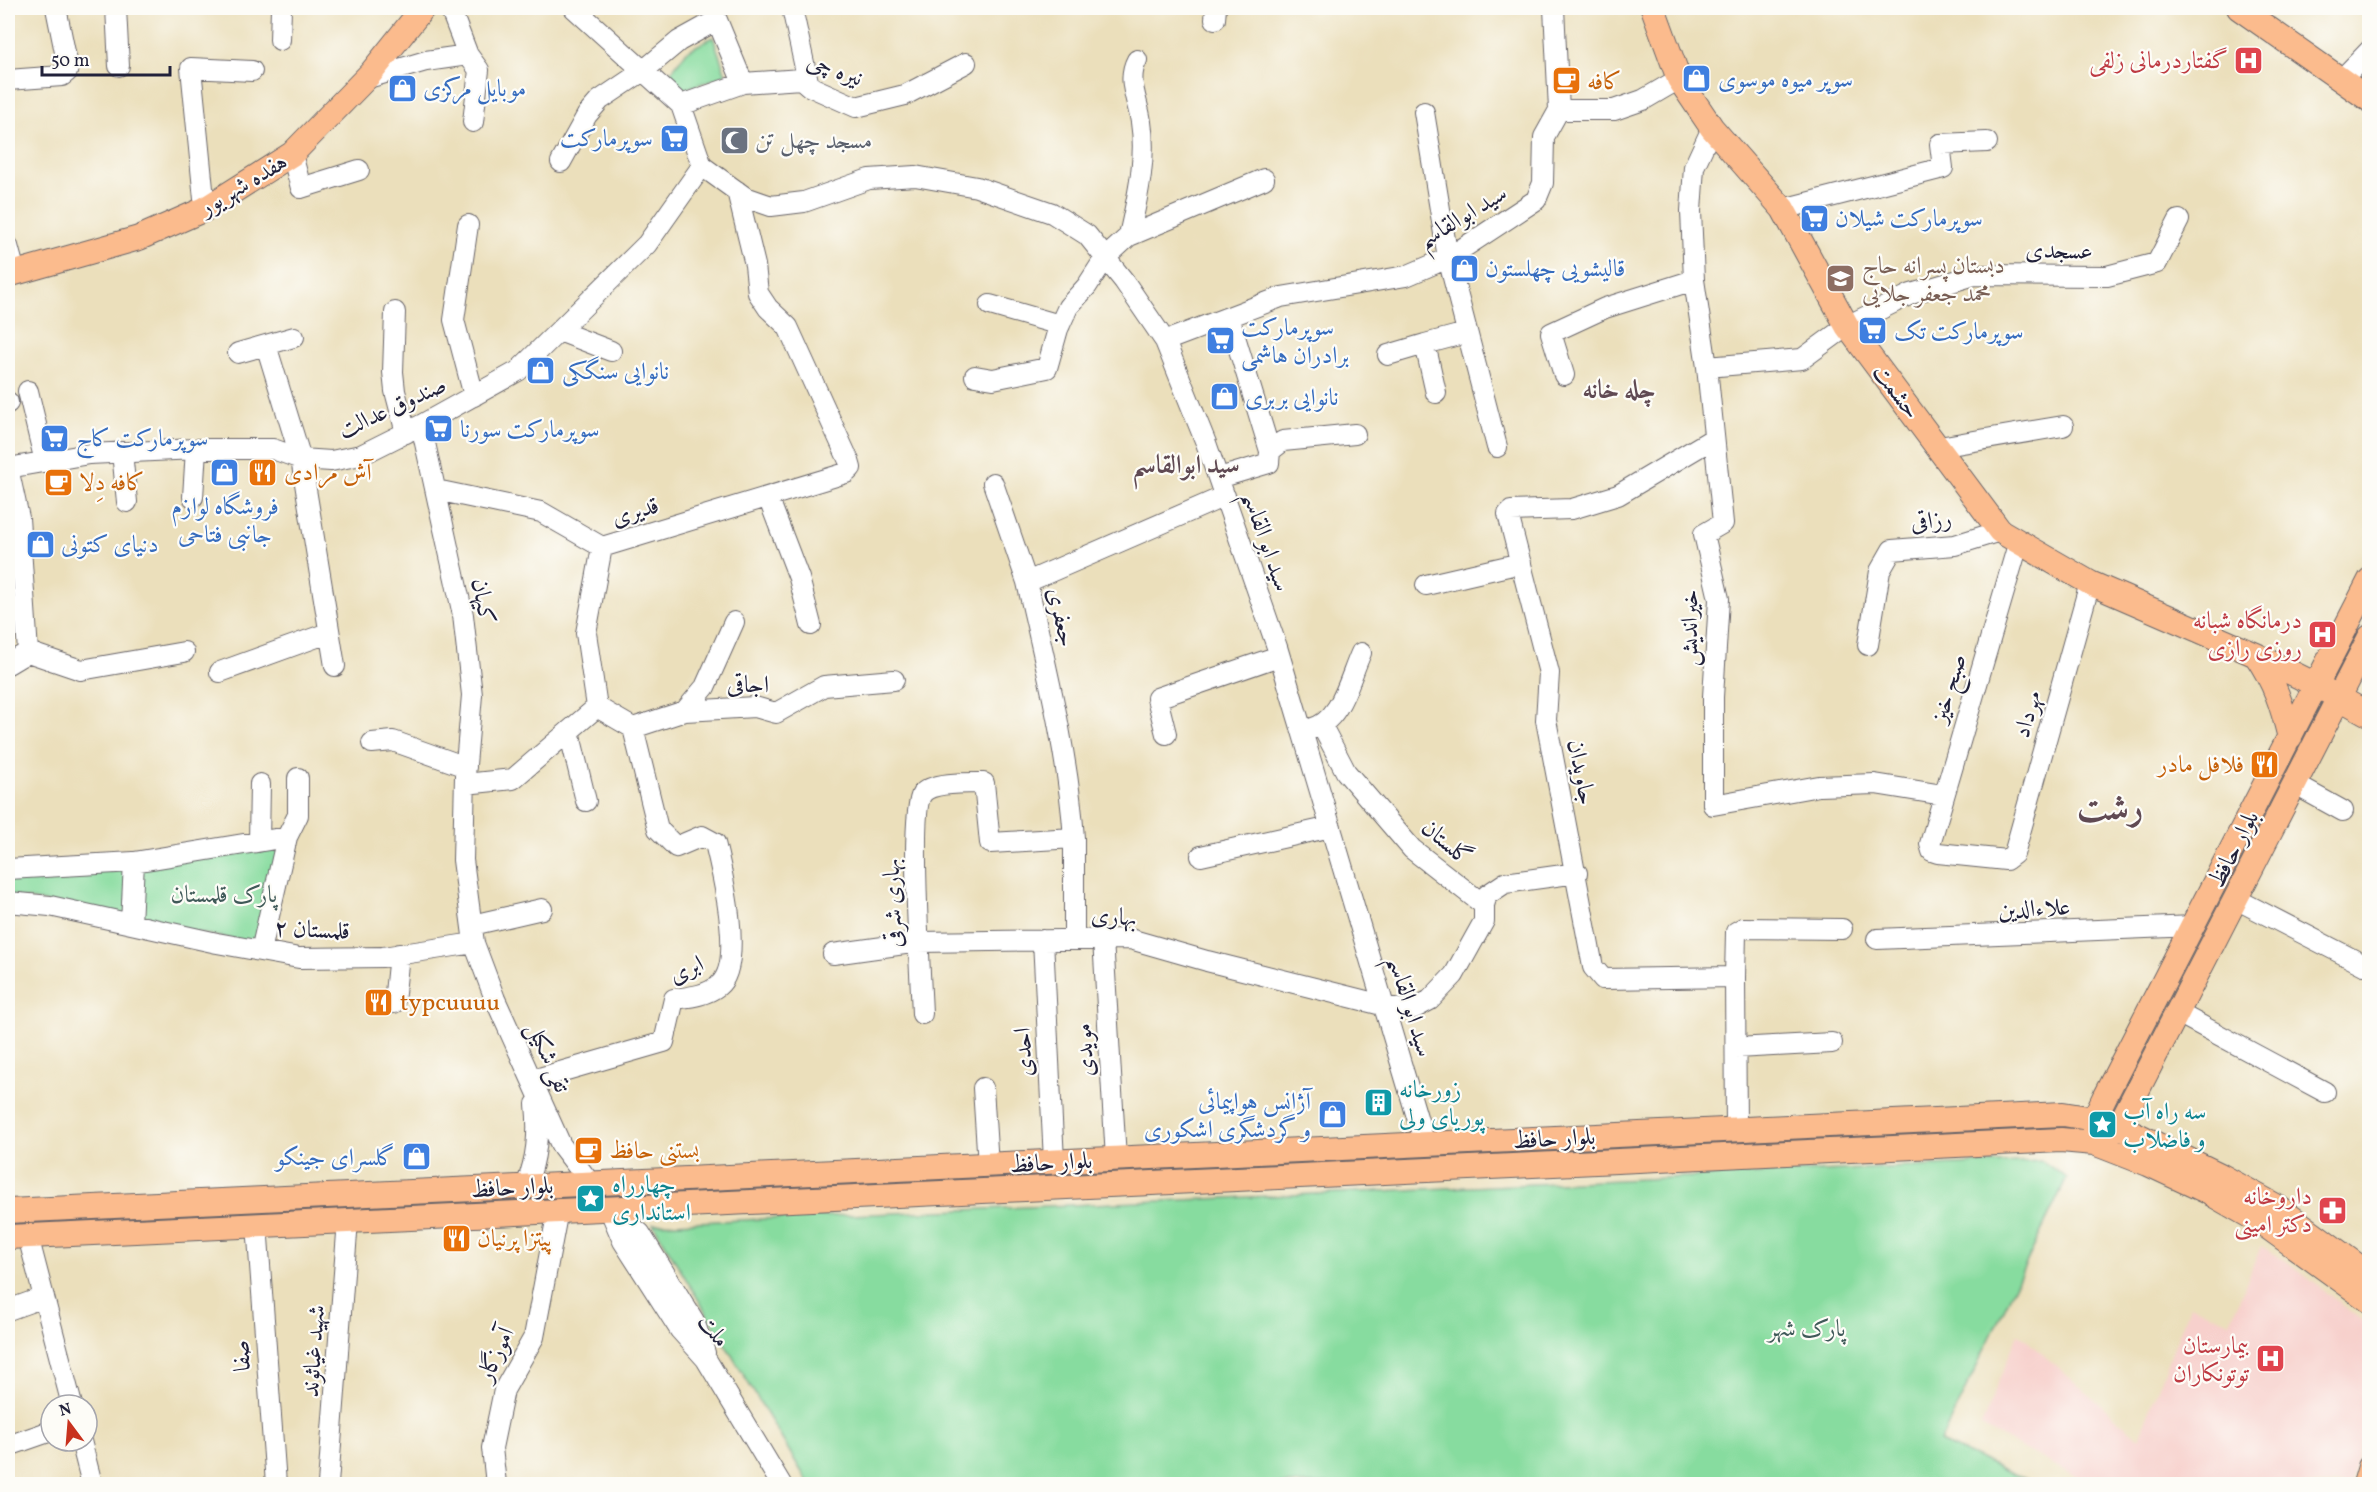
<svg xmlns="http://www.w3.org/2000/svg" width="2377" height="1492" viewBox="0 0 2377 1492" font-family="Vollkorn,Amiri,serif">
  <rect width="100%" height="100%" fill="#fdfcf7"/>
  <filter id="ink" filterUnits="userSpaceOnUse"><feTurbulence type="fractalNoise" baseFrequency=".0167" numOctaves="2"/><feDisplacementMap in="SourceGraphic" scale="12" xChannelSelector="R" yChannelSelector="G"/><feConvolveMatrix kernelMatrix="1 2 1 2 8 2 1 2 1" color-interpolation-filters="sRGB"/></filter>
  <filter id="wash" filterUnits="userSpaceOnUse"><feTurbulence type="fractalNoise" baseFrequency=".008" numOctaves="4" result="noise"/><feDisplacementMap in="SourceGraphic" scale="24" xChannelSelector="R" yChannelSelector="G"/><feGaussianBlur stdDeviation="1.35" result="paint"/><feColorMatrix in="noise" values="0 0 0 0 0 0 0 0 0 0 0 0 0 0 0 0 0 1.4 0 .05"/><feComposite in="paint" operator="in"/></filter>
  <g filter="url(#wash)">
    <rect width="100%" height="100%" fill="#ebdfbb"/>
    <!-- built -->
    <path fill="#f7d0cc" d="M2261,1246L2285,1260L2369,1326V1411L2350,1484H2090L1981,1426L2018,1333L2139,1438L2190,1305L2230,1322Z"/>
    <!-- park -->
    <path fill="#87dc9f" stroke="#547f6d" stroke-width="1.5" d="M713,37L726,75L683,90L668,76L687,51Z
      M284,843L256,944L8,895V877Z
      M2042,1161L2067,1178L1940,1442L2037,1484H809L653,1224Z"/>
  </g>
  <g filter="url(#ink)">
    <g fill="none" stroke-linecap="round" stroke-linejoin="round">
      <defs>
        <path id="minor" d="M116,8L119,66
          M574,8L681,105L702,166
          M792,8L809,86
          M1554,8L1559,110
          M1215,19L1216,8
          M280,40L281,8
          M468,55L479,70L473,122
          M365,79L426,61L468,55L450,8
          M8,80L62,76L67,72L68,67L56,8
          M2341,80L2370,50
          M681,105L743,83L801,79L809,86L856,107L905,95L966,63
          M1559,110H1614L1643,100L1679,79
          M1424,112L1448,258L1497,447
          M1712,128L1694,167L1691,211L1694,280L1707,367L1723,523L1704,534L1719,599L1713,697V805L1819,786L1875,784L1943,795
          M292,154L301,188L359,170
          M561,162L587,115L600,100L643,71L679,41L717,20L743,83
          M702,166L745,197L771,206L804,202L869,179L915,176L977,187L1052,213L1087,235L1124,281L1165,341L1206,443L1277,647L1425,1144
          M205,209L191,68L252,71
          M1783,209L1943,168L1940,144L1987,142
          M468,225L454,320L474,396
          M1129,236C1137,199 1147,160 1141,122C1138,100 1126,80 1137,60
          M8,246L15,272
          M990,305L1060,325
          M395,312L393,372L395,391L406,433
          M1229,317L1270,451
          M559,331L611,351
          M1165,341L1281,297L1406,276L1448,258L1536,200L1543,183L1544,137L1559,110
          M266,345L301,459L335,666
          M238,353L294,337
          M1388,355L1425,344
          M1707,367L1802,359L1847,326L1911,294L1975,275L2107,276L2157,263L2179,220
          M1564,375L1551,333L1605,308L1694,280
          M975,376L993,379L1047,368L1058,329L1068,307L1087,286L1105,258L1129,236L1264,179
          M28,391L45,462
          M1436,393L1425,344L1466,333
          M8,403V402
          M421,425L463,615L472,695L465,776L463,860L474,943L495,999L561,1145L591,1184
          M1714,438L1618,495L1572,509L1511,511L1508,514L1549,673L1546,720L1593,967L1603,979L1735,977L1736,1129
          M1939,447L2063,426
          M122,452L127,502
          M8,468L89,454L196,449H273L301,459L331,461L361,455L421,425L518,371L647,244L702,166
          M8,468L19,518L28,652
          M1219,478L1269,463L1270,451L1283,441L1355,434
          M993,483L1027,582
          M436,490L541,512L602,547L846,473L851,468L849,461L788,327L768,308L758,293L755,265L737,191
          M193,497L196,449
          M768,497L799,578L811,625
          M2019,541L1930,844L1932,851L1938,853L2006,860L2014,854L2090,583
          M1426,585L1521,563
          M1868,645L1880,571L1892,550L1955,545L2000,531
          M28,652L81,670L184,652
          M8,664L28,652
          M220,672L328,633
          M597,707L586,633L602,547
          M685,711L705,687L734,622
          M1322,726L1346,772L1412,849L1484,905L1487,895L1505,883L1577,873
          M1310,729C1341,722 1349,679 1361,653
          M569,731L586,801
          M1166,734L1157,698L1279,656
          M372,743L393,741L466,767
          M465,784L513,779L597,707L633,728L685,711L755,707L776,713L824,686L894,680
          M2294,784L2343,811
          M259,842L260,784
          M1201,856L1331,827
          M8,869L134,862L287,837
          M2236,899L2364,965
          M8,902L50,906L217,943L299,958L383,957L474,943
          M131,924L134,862
          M472,925L542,909
          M1074,939V838
          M1103,939L1116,1159
          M1877,939L2194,926
          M1043,940L1054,1161
          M261,951L287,837L298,815V778
          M833,954L919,942L1130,939L1207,961L1402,1010L1415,1008L1430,1000L1454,975L1484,921V905
          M1735,977L1736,932L1743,928L1842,929
          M394,1003L399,954
          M2178,1013L2325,1092
          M922,1014C921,982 909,812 922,794C931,782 970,783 984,783L990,843L1074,838C1068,752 1046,667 1027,582L1225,496
          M1736,1048L1832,1043
          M532,1080L664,1042L674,999C688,997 705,996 718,986C745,965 722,872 715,843L702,836L676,847L658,829L633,728
          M983,1088L988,1165
          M526,1186C537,1158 539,1134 536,1104
          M609,1208L623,1241L680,1330L706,1359L781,1484
          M611,1210L640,1233L694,1321L705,1353
          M257,1224L276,1484
          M28,1236L72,1405
          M8,1310L44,1297
          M81,1441L92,1484
          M8,1446L51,1431
          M328,1484L348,1220
          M496,1484L492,1448L504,1390L534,1337L558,1210"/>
        <path id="major" d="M1653,8L1679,79L1712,128L1783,209L1847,326L2000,531L2090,583L2256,655L2316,685L2370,715
          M2239,8L2370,100
          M8,275L139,238L205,209L292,154L371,73L423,8
          M2256,655C2275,683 2282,705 2290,738
          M2094,1135V1119L2104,1098L2370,580
          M2106,1135L2119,1126L2370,637
          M8,1211L2063,1114L2094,1119L2119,1126L2220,1175L2276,1206L2370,1275
          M8,1237L2061,1140L2094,1143L2148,1164L2208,1192L2262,1223L2370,1301
          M2365,1484L2370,1467"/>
      </defs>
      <!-- minor casing -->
      <use href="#minor" stroke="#686468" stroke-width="22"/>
      <!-- major casing -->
      <use href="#major" stroke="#686468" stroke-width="26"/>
      <!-- minor -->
      <use href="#minor" stroke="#fff" stroke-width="20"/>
      <!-- major -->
      <use href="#major" stroke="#fbbb8d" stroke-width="24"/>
    </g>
  </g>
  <!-- icons -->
  <defs>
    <symbol id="hospital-square" viewBox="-11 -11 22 22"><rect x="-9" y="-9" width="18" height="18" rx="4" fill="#e0444e" stroke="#fdfcf7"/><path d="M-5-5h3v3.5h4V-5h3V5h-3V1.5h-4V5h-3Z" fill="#fff"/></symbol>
    <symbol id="shop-square" viewBox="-11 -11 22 22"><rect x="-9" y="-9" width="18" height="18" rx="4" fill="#3f7fe0" stroke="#fdfcf7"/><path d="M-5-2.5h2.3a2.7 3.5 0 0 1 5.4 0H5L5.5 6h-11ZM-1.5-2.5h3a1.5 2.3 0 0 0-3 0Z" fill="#fff"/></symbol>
    <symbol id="cafe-square" viewBox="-11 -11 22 22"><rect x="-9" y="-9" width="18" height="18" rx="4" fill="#e8710a" stroke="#fdfcf7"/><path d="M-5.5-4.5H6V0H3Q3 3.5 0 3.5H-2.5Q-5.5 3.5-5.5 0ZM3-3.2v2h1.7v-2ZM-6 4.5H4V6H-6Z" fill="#fff"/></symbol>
    <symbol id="supermarket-square" viewBox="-11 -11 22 22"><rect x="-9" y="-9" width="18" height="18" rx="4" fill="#3f7fe0" stroke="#fdfcf7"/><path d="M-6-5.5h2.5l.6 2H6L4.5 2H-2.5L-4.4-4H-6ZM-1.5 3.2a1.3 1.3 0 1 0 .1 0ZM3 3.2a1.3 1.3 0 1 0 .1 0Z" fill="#fff"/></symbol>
    <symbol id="mosque-square" viewBox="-11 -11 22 22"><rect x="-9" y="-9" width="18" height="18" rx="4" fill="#6b7280" stroke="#fdfcf7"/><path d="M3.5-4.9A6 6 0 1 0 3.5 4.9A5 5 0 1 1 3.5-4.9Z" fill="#fff"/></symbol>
    <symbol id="school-square" viewBox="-11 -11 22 22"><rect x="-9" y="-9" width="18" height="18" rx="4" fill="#8d6e63" stroke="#fdfcf7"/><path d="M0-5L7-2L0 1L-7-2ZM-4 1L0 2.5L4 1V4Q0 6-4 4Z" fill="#fff"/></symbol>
    <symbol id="restaurant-square" viewBox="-11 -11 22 22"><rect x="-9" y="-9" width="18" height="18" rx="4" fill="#e8710a" stroke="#fdfcf7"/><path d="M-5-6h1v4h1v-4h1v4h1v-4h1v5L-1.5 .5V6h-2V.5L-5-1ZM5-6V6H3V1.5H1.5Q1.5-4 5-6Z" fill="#fff"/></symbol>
    <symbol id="building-square" viewBox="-11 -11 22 22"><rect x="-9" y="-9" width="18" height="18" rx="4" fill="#0f9aa8" stroke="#fdfcf7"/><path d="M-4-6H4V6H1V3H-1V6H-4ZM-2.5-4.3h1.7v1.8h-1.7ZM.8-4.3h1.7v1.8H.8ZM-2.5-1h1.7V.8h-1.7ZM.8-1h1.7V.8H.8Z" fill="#fff"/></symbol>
    <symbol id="sight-square" viewBox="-11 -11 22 22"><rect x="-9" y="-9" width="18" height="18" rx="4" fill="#0f9aa8" stroke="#fdfcf7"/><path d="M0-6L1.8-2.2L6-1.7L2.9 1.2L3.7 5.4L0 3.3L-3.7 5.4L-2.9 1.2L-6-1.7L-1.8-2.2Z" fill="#fff"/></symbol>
    <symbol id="pharmacy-square" viewBox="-11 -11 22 22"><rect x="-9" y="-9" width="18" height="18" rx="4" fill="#e0444e" stroke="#fdfcf7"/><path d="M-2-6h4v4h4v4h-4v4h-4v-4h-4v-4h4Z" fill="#fff"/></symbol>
  </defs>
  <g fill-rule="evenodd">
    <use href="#hospital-square" x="2232" y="44" width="33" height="33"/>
    <use href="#shop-square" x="1680" y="62" width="33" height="33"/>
    <use href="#cafe-square" x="1550" y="64" width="33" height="33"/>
    <use href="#shop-square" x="386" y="72" width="33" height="33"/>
    <use href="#supermarket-square" x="658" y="122" width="33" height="33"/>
    <use href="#mosque-square" x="718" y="124" width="33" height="33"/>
    <use href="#supermarket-square" x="1798" y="202" width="33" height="33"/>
    <use href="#shop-square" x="1448" y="252" width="33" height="33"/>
    <use href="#school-square" x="1824" y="262" width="33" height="33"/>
    <use href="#supermarket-square" x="1856" y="314" width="33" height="33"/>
    <use href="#supermarket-square" x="1204" y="324" width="33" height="33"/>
    <use href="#shop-square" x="524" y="354" width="33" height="33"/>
    <use href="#shop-square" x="1208" y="380" width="33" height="33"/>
    <use href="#supermarket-square" x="422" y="412" width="33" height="33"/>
    <use href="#supermarket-square" x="38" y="422" width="33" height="33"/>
    <use href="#restaurant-square" x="246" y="456" width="33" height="33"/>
    <use href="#shop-square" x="208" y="456" width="33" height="33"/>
    <use href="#cafe-square" x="42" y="466" width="33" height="33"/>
    <use href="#shop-square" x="24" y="528" width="33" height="33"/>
    <use href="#hospital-square" x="2306" y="618" width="33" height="33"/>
    <use href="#restaurant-square" x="2248" y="748" width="33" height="33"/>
    <use href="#restaurant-square" x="362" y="986" width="33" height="33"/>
    <use href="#building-square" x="1362" y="1086" width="33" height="33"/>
    <use href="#shop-square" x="1316" y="1098" width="33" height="33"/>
    <use href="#sight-square" x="2086" y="1108" width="33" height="33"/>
    <use href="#cafe-square" x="572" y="1134" width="33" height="33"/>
    <use href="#shop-square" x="400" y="1140" width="33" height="33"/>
    <use href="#sight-square" x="574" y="1182" width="33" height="33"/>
    <use href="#pharmacy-square" x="2316" y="1194" width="33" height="33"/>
    <use href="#restaurant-square" x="440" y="1222" width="33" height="33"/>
    <use href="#hospital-square" x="2254" y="1342" width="33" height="33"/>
  </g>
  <g text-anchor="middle" stroke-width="4.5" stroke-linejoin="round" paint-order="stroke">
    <!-- health labels -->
    <g font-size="24" fill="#be3a42" stroke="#fdfcf7" text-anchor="end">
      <text x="2228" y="68">گفتاردرمانی زلفی</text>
      <text x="2302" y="628">درمانگاه شبانه<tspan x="2302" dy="28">روزی رازی</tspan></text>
      <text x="2312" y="1204">داروخانه<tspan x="2312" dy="28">دکتر امینی</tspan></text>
      <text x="2249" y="1353">بیمارستان<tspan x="2249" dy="28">توتونکاران</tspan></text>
    </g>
    <!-- street labels -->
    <g font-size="24" fill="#22223b" stroke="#fdfcf7">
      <text transform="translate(835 69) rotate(19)" y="8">نیره چی</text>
      <text transform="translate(243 184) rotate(-31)" y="8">هفده شهریور</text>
      <text transform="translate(1462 216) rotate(-31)" y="8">سید ابوالقاسم</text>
      <text transform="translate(2059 250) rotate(1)" y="8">عسجدی</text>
      <text transform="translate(1897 391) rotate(53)" y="8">حشمت</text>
      <text transform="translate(392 407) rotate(-25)" y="8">صندوق عدالت</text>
      <text transform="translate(635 511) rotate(-17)" y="8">قدیری</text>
      <text transform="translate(1931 520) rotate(-6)" y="8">رزاقی</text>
      <text transform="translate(1267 541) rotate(71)" y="8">سید ابو القاسم</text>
      <text transform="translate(484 601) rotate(80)" y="8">کیهان</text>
      <text transform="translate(1062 617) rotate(78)" y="8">جعفری</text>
      <text transform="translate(1689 628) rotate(-90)" y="8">خیراندیش</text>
      <text transform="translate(748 684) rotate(1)" y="8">اجاقی</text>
      <text transform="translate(1948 688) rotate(-73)" y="8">صبح خیز</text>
      <text transform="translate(2027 714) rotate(-74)" y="8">مهرداد</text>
      <text transform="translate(1582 772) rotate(79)" y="8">جاویدان</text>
      <text transform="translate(1447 842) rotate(40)" y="8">گلستان</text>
      <text transform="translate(2233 849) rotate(-63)" y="8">بلوار حافظ</text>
      <text transform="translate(892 903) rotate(-92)" y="8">بهاری شرقی</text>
      <text transform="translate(2034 908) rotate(-3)" y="8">علاءالدین</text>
      <text transform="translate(1114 916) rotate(4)" y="8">بهاری</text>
      <text transform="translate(312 929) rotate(3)" y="8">قلمستان ۲</text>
      <text transform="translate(686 969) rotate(-25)" y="8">ابری</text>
      <text transform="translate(1411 1006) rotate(73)" y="8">سید ابو القاسم</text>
      <text transform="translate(1084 1050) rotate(-93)" y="8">مویدی</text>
      <text transform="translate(1023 1052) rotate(-93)" y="8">احدی</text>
      <text transform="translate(549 1057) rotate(66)" y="8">تقی شکیل</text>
      <text transform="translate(1554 1138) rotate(-3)" y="8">بلوار حافظ</text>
      <text transform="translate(1051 1162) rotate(-3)" y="8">بلوار حافظ</text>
      <text transform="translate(512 1187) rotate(-3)" y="8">بلوار حافظ</text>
      <text transform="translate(714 1330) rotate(51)" y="8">ملت</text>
      <text transform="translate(313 1351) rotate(-86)" y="8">شهید غیاثوند</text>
      <text transform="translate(495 1354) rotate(-65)" y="8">آموزگار</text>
      <text transform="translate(241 1356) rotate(-94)" y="8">صفا</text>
    </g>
    <!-- shop labels -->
    <g font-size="24" fill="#366cbe" stroke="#fdfcf7" text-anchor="start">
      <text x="1718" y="87">سوپر میوه موسوی</text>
      <text x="423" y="96">موبایل مرکزی</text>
      <text x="653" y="146" text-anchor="end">سوپرمارکت</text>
      <text x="1835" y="226">سوپرمارکت شیلان</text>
      <text x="1485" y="276">قالیشویی چهلستون</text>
      <text x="1241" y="335">سوپرمارکت<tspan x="1241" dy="28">برادران هاشمی</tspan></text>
      <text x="1894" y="339">سوپرمارکت تک</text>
      <text x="562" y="379">نانوایی سنگکی</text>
      <text x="1245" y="405">نانوایی بربری</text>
      <text x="460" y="437">سوپرمارکت سورنا</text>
      <text x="76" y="446">سوپرمارکت کاج</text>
      <text x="225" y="514" text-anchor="middle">فروشگاه لوازم<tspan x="225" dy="28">جانبی فتاحی</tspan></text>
      <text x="61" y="552">دنیای کتونی</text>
      <text x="1311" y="1109" text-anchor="end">آژانس هواپیمائی<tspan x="1311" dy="28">و گردشگری اشکوری</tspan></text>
      <text x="395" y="1165" text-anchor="end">گلسرای جینکو</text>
    </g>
    <!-- food labels -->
    <g font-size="24" fill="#c56008" stroke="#fdfcf7" text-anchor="start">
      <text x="1587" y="89">کافه</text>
      <text x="284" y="480">آش مرادی</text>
      <text x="79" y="490">کافه دِلا</text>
      <text x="2244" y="772" text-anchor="end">فلافل مادر</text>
      <text x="400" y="1010">typcuuuu</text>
      <text x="609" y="1158">بستنی حافظ</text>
      <text x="477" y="1246">پیتزا پرنیان</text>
    </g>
    <!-- worship labels -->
    <g font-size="24" fill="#5b616d" stroke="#fdfcf7" text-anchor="start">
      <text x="755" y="148">مسجد چهل تن</text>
    </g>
    <!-- education labels -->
    <g font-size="24" fill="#785e54" stroke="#fdfcf7" text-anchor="start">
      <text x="1862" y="273">دبستان پسرانه حاج<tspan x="1862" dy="28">محمد جعفر جلایی</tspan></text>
    </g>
    <!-- park labels -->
    <g font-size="24" fill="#405a59" stroke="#fdfcf7">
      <text x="224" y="902">پارک قلمستان</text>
      <text x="1807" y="1336">پارک شهر</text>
    </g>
    <!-- culture labels -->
    <g font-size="24" fill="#0d838f" stroke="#fdfcf7" text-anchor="start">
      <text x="1399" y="1097">زورخانه<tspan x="1399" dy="28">پوریای ولی</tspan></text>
      <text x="2123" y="1119">سه راه آب<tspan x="2123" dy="28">و فاضلاب</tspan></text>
      <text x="612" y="1192">چهارراه<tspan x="612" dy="28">استانداری</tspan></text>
    </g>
    <!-- neighbourhood labels -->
    <g font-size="26" font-weight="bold" fill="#604a53" stroke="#fdfcf7">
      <text x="1619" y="398">چله خانه</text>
      <text x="1186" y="473">سید ابوالقاسم</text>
    </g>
    <!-- town labels -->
    <g font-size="36" font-weight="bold" fill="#604a53" stroke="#fdfcf7">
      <text x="2110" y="819">رشت</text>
    </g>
  </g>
  <!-- margin -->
  <rect width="2377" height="1492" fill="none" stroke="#fdfcf7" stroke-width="30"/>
  <!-- north arrow -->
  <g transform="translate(69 1423) rotate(344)"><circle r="28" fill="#fdfcf7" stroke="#a5a5ac" stroke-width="1.5"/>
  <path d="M0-4.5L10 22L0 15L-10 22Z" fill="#c8321e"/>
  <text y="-9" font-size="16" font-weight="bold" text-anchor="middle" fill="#22223b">N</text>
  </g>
  <!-- scale -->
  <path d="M42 66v9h128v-9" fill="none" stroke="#22223b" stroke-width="3"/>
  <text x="51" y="66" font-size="18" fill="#22223b" stroke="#fdfcf7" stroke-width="4.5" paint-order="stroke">50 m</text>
</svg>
